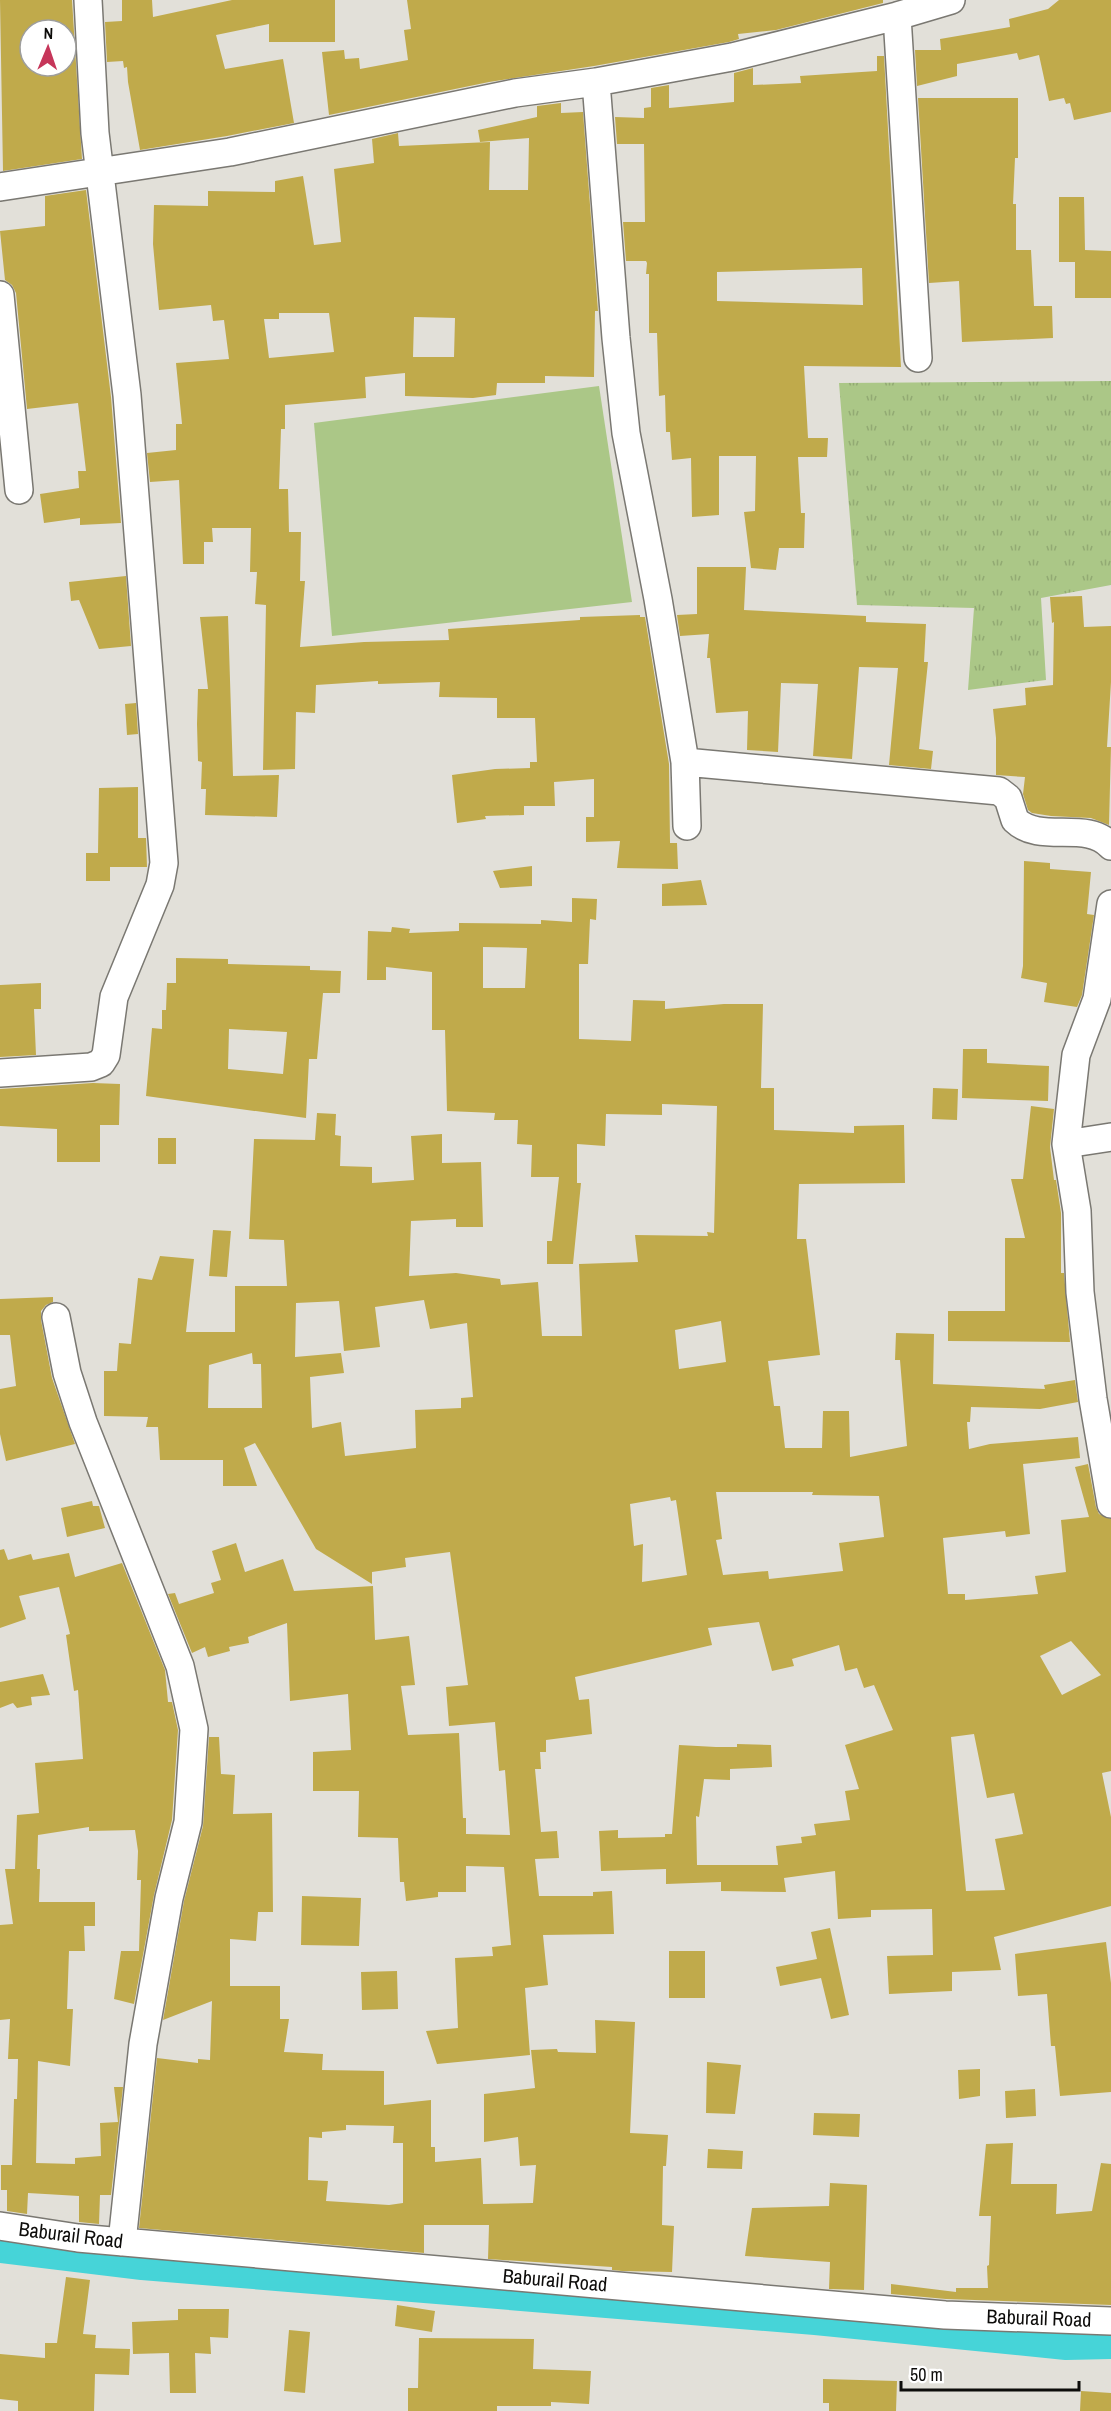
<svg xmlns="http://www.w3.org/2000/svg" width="1111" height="2411" viewBox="0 0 1111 2411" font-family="'Archivo Narrow',sans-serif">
  <defs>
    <pattern id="park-tufts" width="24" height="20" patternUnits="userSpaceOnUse" patternTransform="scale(1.5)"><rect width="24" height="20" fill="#abc787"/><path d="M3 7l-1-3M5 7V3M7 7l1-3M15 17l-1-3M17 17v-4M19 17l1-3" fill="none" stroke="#92aa73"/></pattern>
  </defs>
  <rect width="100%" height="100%" fill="#e2e0d9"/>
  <!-- grass -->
  <path fill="#abc787" d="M599,386L632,602L332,636L314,423Z"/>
  <!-- park -->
  <path fill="url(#park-tufts)" d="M1111,381V585L1041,598L1046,680L968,690L974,608L857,605L839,383Z"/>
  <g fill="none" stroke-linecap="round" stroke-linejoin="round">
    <!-- canal -->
    <path stroke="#46d4d8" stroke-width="26" d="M0,2250L142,2267L815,2322L1066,2347L1111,2346"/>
  </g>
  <!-- building -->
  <path fill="#c0aa4b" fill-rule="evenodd" d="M0,0H72L82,159L3,171ZM66,25V66H30V28Z
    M122,0H152L153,17L232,0H335V42H269V24L216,35L225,69L283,59L294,123L227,136L140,150L128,82L127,67L124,68L123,61L107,62L105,22L122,21Z
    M407,0H883V3L776,30L738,34L739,39L729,42L594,66L489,82L329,115L322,52L344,50L345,59L359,58L360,69L408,60L404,30L411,29Z
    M1059,0H1111V112L1074,120L1070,103L1066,104L1064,98L1049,101L1039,55L1019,60L1017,53L957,64V76L917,86L915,50H941L940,39L1010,27L1009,19L1048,9Z
    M877,56H884L901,367L804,366L808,438H828L827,457H798L801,513H805L804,548H779L776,570L751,568L744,512L755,511L756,456H719V515L692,517L691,458L672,460L670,432H666L665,395L659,396L657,333H649V274H646L647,263L646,261H626L623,222H645L644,144H617L615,117L644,118V108L651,107V88L669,85V108L734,102V73L753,68V85L801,83L800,76L877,71ZM862,268L863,305L717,301V272Z
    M918,98H1018V158H1015L1013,204H1016V250H1031L1034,306H1052L1053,338L962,342L959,281L929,283Z
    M561,103V113L583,112L598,311H595L594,377L545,376V383H497L496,395L473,398L405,396V373L365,377L366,398L285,405V429H281L279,489H288L289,532H301L300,581H305L300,647L364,642L449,640L448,629L580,620V617L640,615V617H645L669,764L670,843H677L678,869L617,868L620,841L586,842V817H594V779L554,782L555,806H524V815L485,816L486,819L457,823L452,775L495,769L530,768V762H537L535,718H497V698L439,697L440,682L378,684V681L316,685L315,713L296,712L295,769L263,770L266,605L255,604L257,572H250L251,528H212L213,542H204V564H183L179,480L150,482L147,453L176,450V424H182L176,363L229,359L224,320L213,321L211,305L159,310L153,244L154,205L208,206V191L275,192V181L303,176L314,245L341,242L334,169L374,163L372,139L398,133L399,146L490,142L489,190H528L529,138L480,142L478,130L537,117V106ZM279,313H329L334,352L269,358L264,319H279ZM414,317L455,318L454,357H413Z
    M86,190L111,397L121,523L80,525V518L44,523L40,494L79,488L78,471H86L78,403L27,409L16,293L12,285L5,280L0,231L45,226V196Z
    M1059,197H1084L1085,250L1111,251V298H1075V262H1059Z
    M697,567H746L744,610L866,616V622L926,624L924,662H928L919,749L933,751L931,769L889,765L898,668L859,667L852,759L813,756L818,684L781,683L778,752L747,750L748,711L716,713L710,658H707L709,634L680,636L677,615L697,614Z
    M126,576L131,646L99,649L79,600L71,601L69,582Z
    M1082,596L1084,627L1111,626V682L1107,747H1111L1109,825L1091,818L1051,816L1032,813L1028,810L1023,794L1025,777L996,775V738L993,709L1026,705L1025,688L1053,685L1054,622L1052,623L1050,597Z
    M228,616L233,776L279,775L277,817L205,815L206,789H201L202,762L198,761L197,724L198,689H208L200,617Z
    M136,703L138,734L127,735L125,704Z
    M138,787V838H146L147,867H110V881H86V853H98L99,788Z
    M1024,861L1050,863V869L1091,872L1087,914L1094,915L1082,995L1077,1007L1044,1002L1047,983L1021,978L1023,966Z
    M532,866V886L500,888L493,871Z
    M701,880L707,905L662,906V884Z
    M572,898L597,899L596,920L590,919L588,964H579V1039L631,1041L633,1000L665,1001V1009L724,1004H763L761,1088H774V1130L854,1133V1126L904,1125L905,1183L799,1184L797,1239H806L820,1355L768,1361L774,1406H780L785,1448H822L823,1411H849L850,1457L907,1446L900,1360H895L896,1333L934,1334L933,1384L1045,1389L1044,1385L1075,1380L1078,1402L1040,1409L971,1407L970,1422H967L969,1449L990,1444L1078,1437L1080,1458L1023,1464L1030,1534L1006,1537L1005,1531L943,1538L948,1594H965V1600L1038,1594L1035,1576L1066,1572L1061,1520L1089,1517L1075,1467L1088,1464L1096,1507L1099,1514L1111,1519V1771L1102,1773L1111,1817V1906L994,1937L1001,1970L952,1972V1991L889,1994L887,1956L933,1955L932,1909L871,1910V1917L838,1919L835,1871L784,1878L786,1892L721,1891V1882L666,1884V1869L601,1871L599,1831L618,1830V1838L665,1837V1834H672L679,1745L716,1747H737V1744L771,1745L772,1767L730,1769V1780L704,1779L699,1817L696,1816L697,1865H778L776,1846L802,1843L801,1837L816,1835L814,1824L850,1820L845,1791L859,1789L845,1745L893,1730L874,1685L864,1688L857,1668L845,1671L839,1645L792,1659L794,1666L772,1671L759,1622L708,1628L712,1645L575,1677L579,1700L589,1699L592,1734L546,1740V1752H540L541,1769H535L541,1832L557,1831L559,1858L535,1859L539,1896H593V1892L612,1891L614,1934L543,1935L548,1985L525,1988L530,2055L437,2064L426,2031L458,2028L455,1958L493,1956L492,1947L511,1945L504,1867L466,1866V1892H438V1897L406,1901L404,1882H400L398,1838L358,1837L359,1791H313V1752L351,1750L348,1694L290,1701L287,1623L248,1637L249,1643L229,1647L230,1651L208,1657L205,1647L192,1653L168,1594L175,1593L179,1604L214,1593L211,1583L221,1580L212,1551L236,1543L245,1572L283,1559L294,1591L373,1586L375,1640L409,1636L415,1685L401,1686L408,1735L459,1733L463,1818H466V1834L510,1835L505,1770L499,1771L495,1722L449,1726L446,1687L468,1685L450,1552L405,1558L406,1567L372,1572V1584L316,1549L255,1443L244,1448L257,1486H223V1460H160L158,1427H146L148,1417L104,1416V1371H117L119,1343L131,1344L138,1278L152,1280L160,1256L194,1259L186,1332H235V1286H287L284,1240L249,1239L254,1139L315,1140L317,1113L336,1114L335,1135L341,1136L340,1166L372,1167V1183L414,1180L411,1136L442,1134V1163L481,1162L483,1227H456V1219L411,1221L409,1276L456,1273L500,1279L501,1285L538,1282L542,1336H582L579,1264L638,1262L635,1235L708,1236L707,1232L714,1233L717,1106L662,1104V1115L606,1114L605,1146L577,1144V1183H581L573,1264H547V1241H552L559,1177H531L532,1145L517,1144L518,1120H494L495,1113L447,1111L445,1030H432V972L386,967V980H367L368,931L391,932L392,927L410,929L409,933L459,931V923L541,924V920L572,922ZM483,947L527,948L525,988H483ZM424,1300L430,1329L467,1323L473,1397L461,1398V1408L415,1410L416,1448L345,1456L341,1422L312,1428L310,1377L344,1373L341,1353L295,1357L296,1303L339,1301L344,1351L380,1347L375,1307ZM721,1321L726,1362L679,1369L675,1330ZM252,1353L253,1364H261L262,1408H208L209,1365ZM716,1492H813L812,1495L879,1496L884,1537L839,1543L843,1571L769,1579L768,1571L723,1575L716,1540L722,1539ZM670,1497L671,1501L676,1500L687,1575L642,1582L643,1544L634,1546L630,1504ZM1071,1641L1101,1675L1062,1695L1040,1656ZM974,1734L987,1798L1014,1793L1023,1834L995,1839L1005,1890L966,1891L951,1737Z
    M176,958L228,959V964L310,966V970L341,971L340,993H323L317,1059H309L306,1118L146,1096L152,1028L162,1029V1010H166L167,983H176ZM229,1029L287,1032L283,1074L228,1069Z
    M41,983V1009H34L36,1055L0,1057V985Z
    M963,1049H987V1063L1049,1066L1048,1101L962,1098Z
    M93,1083L120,1084L119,1125H100V1162H57V1129L0,1126V1089Z
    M933,1088L958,1089L957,1120L932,1119Z
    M1031,1106L1054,1109L1050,1147L1054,1180H1056L1061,1213V1273H1064L1070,1342L948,1341V1311H1005V1238H1025L1011,1179H1023Z
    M158,1138H176V1164H158Z
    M213,1230L231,1231L227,1277L209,1276Z
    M53,1297V1302L46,1305L41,1311V1320L52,1378L75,1444L6,1461L0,1434V1389L16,1386L10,1335H0V1299Z
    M92,1501L93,1506H99L105,1528L67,1537L61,1508Z
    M4,1549L8,1560L31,1554L33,1560L69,1553L75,1577L122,1563L165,1670L168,1702H172L178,1730L172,1820L154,1895L134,2004L114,1999L121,1951H139L141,1880H137L138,1851L135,1830L89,1831V1827L38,1835L37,1869H40L39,1902H95V1926H84L85,1951H69L67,2009H73L70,2066L38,2061L36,2163L75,2164V2158L101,2156L100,2123L118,2122L114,2087H123L111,2195H100L99,2224L79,2222V2196L28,2193L27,2214L7,2211V2190H1V2165H12L14,2099H17L18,2059H8L10,2019L0,2020V1925L13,1924L5,1869H15L17,1815L39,1813L35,1763L83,1759L78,1690L74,1691L66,1635L70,1634L59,1587L19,1596L26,1619L0,1628V1550Z
    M43,1674L50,1695L31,1697L32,1705L17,1708L13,1703L0,1708V1682Z
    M209,1737H219L221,1774L235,1775L233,1814L272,1813L273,1912H258L256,1941L230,1939V1986H280V2019H289L284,2052L323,2054L322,2070L384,2071V2105L431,2100V2147H435V2162L481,2158L483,2204L533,2203L536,2165L520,2166L518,2137L484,2142V2094L535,2088L531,2050L557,2049L558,2052L596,2053L595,2020L635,2022L630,2133L668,2135L666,2166H663L662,2225L674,2226L672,2272L622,2271L612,2270V2267L488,2259L489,2225H424V2253L139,2228L157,2058L198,2063V2059L210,2060L212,2001L163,2020L184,1901L203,1826ZM346,2125L394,2126L393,2143H403V2203L389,2205L326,2201L328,2181L308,2180L309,2137L322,2138V2132L346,2130Z
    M302,1896L361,1898L359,1946L301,1945Z
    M830,1928L849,2015L831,2019L821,1978L780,1986L776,1967L817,1959L811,1932Z
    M1106,1942L1111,1983V2092L1060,2096L1055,2046H1051L1047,1994L1018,1996L1015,1954Z
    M669,1951H705V1998H669Z
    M397,1971L398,2009L362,2010L361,1972Z
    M707,2062L741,2065L735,2114L706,2113Z
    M980,2069V2096L959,2099L958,2070Z
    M1035,2089L1036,2116L1006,2118L1005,2091Z
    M814,2113L860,2114L859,2137L813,2135Z
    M1013,2143L1011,2184H1057L1056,2214L1092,2211L1101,2163L1111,2164V2305L946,2299L891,2294V2284L956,2292V2288H988L987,2266L989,2265L991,2216H979L986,2144Z
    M708,2149L743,2151L742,2169L707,2168Z
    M830,2183L867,2185L864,2290L829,2289L830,2262L745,2256L752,2208L829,2206Z
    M66,2277L90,2280L83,2334L96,2335L95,2348L130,2349L129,2375L95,2374L94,2411H18V2401L0,2399V2354L45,2358V2343H57Z
    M397,2305L435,2311L432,2332L395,2326Z
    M178,2309H229L228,2338L210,2337L211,2354L195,2353L196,2393H170L169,2353L133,2354L132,2322L178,2320Z
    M289,2330L310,2332L305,2393L284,2391Z
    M419,2338L534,2339L533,2369L591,2371L589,2404L551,2402V2406H497V2411H408V2388H418Z
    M823,2379L897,2381L896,2411H829V2403H823Z
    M1081,2391L1111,2393V2411H1080Z"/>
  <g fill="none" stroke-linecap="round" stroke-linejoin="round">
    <defs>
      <path id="minor" d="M897,16L918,358
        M596,82L616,338L626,433L658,599L685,762L687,826
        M0,187L230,152L515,93L596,82L732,57L897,16L951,0
        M0,295L19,490
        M685,762L999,791L1008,798L1015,820C1041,845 1086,819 1111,846
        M0,1073L91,1067L101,1063L106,1055L114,997L160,885L164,863L127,395L95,133L88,0
        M1111,1137L1066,1144L1077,1211L1080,1292L1093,1399L1111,1504
        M1066,1144L1076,1055L1097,999L1111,904
        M56,1317L67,1373L83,1422L180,1666L194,1729L188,1822L169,1898L143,2044L122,2242
        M0,2226L78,2238L945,2315L1111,2321"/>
    </defs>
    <!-- minor casing -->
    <use href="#minor" stroke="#7a7872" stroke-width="30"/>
    <!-- minor -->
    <use href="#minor" stroke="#fff" stroke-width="27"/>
  </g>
  <g text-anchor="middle" stroke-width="5" stroke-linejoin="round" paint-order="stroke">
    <!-- street labels -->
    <g font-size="20" fill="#0d0c0a" stroke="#fff">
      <text transform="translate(71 2235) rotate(7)" y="7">Baburail Road</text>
      <text transform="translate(555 2280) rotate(5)" y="7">Baburail Road</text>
      <text transform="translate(1039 2318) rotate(2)" y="7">Baburail Road</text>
    </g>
  </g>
  <!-- north arrow -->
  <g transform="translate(48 48) rotate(2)"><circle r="28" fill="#ffffff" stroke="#9e9e9d" stroke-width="1.5"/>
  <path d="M0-4.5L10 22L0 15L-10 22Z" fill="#c6365a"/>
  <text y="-9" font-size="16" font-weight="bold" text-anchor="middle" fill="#0d0c0a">N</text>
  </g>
  <!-- scale -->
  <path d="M901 2381v9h178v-9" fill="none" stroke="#0d0c0a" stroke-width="3"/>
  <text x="910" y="2381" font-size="18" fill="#0d0c0a" stroke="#ffffff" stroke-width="4.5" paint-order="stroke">50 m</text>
</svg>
